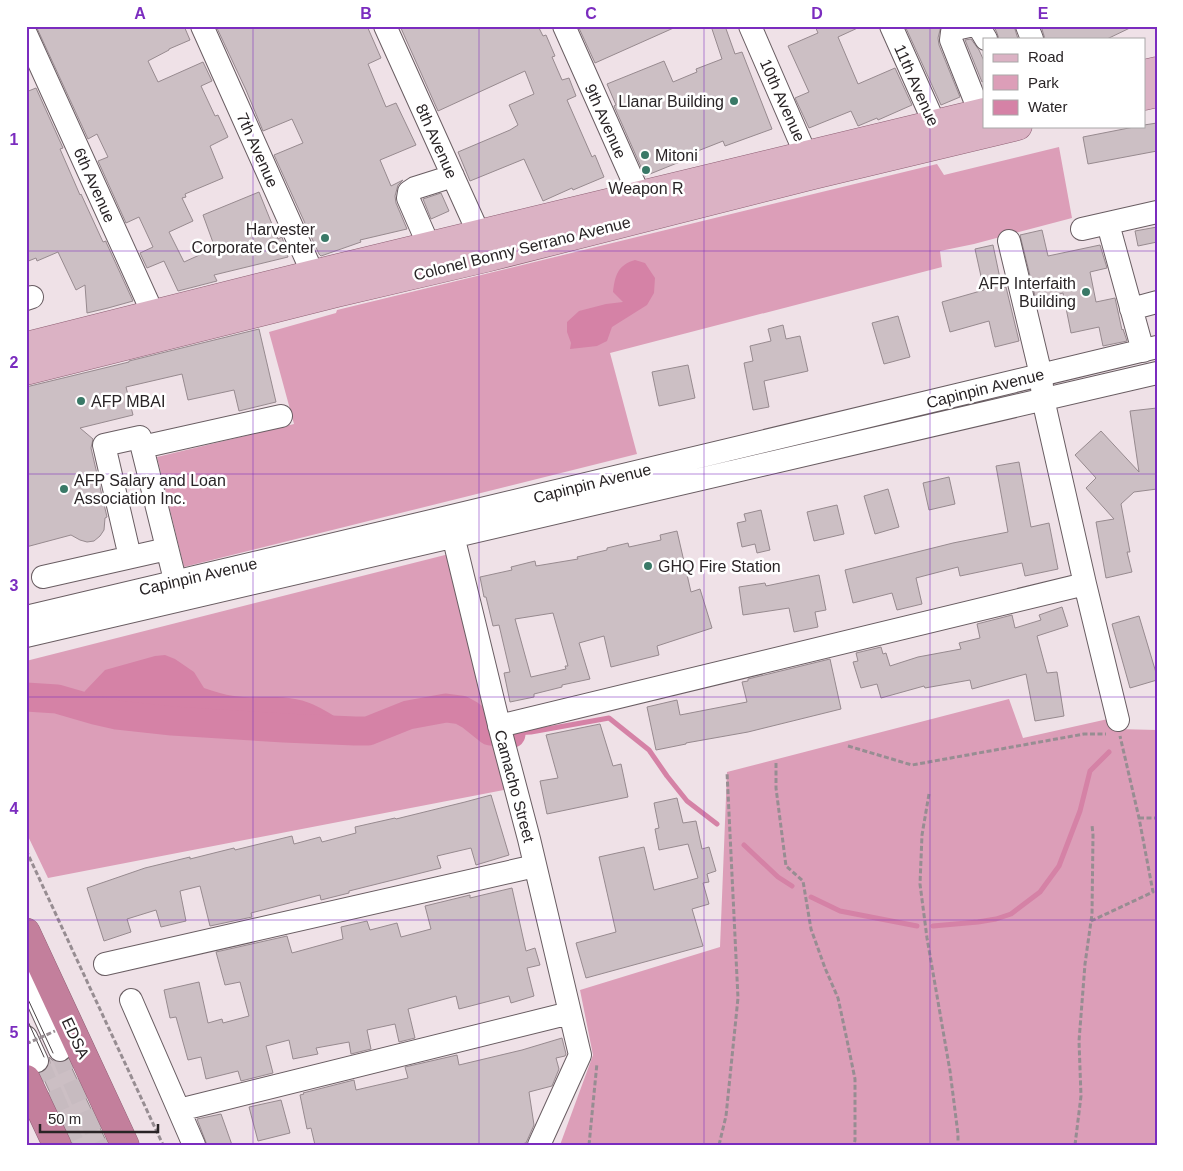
<svg xmlns="http://www.w3.org/2000/svg" width="1183" height="1171" viewBox="0 0 1183 1171" font-family="Helvetica,sans-serif">
  <rect width="100%" height="100%" fill="#efe1e7"/>
  <!-- green -->
  <path fill="#dc9eb8" d="M1059,147L1072,218L974,244L940,251L942,267L610,353L637,454L184,567L157,457L294,424L269,332L336,313L337,310L937,164L944,175Z
    M449,554L509,789L48,878L26,832V661Z
    M1009,699L1023,738L1108,719L1116,729L1157,730V1145H560L593,1055L580,990L720,947L727,772Z"/>
  <!-- water -->
  <path fill="#d582a6" d="M635,260L645,263L655,278L654,293L647,305L612,327L607,341L597,346L570,349L571,343L567,332V322L579,311L606,304L623,302L613,292C615,275 618,265 635,260Z
    M165,655L175,659L194,672L204,688C214,691 224,695 234,696C254,699 275,695 295,699C314,702 335,716 350,727L255,723L168,717L111,710L86,704L81,698L85,691L105,670L155,656Z"/>
  <g fill="none" stroke-linecap="round" stroke-linejoin="round">
    <!-- stream -->
    <path stroke="#d582a6" stroke-width="5" d="M513,733L531,732L609,718L649,750L667,776L687,801L717,824
      M744,845L778,877L792,886
      M811,897L840,911L917,926
      M933,926L978,922L996,919L1011,914L1040,892L1059,866L1080,811L1090,771L1109,752"/>
    <!-- river -->
    <path stroke="#d582a6" stroke-width="29" d="M26,697L57,699L95,710L117,715L172,721L284,728L355,731H368L408,715L446,708L461,710L470,715L490,731L511,734"/>
  </g>
  <!-- building -->
  <path fill="#ccbfc4" stroke="#978a8f" fill-rule="evenodd" d="M36,26H184L190,40L169,49V50L148,61L158,82L203,62L212,81L201,86L215,116L218,115L228,137L210,146L223,178L185,194L186,197L182,198L193,221L169,232L184,262L215,248L203,215L259,192L278,239L282,237L283,240L288,257L214,275L217,281L178,291L164,261L147,268L140,253L153,247L139,217L126,223L98,161L108,157L97,134L88,139Z
    M216,26H367L381,58L368,64L386,107L396,103L416,145L380,160L391,186L403,180L398,185L395,196L396,203L407,229L360,240L361,242L321,256L319,254L274,155L303,143L292,119L263,131L246,90Z
    M400,26H538L543,36L546,35L555,56L552,57L562,80L569,78L576,96L567,100L592,157L595,155L604,177L573,190L572,188L543,201L524,159L470,181L458,152L510,130L518,125L509,105L534,94L525,71L438,111Z
    M578,26H678L595,63Z
    M711,26H725L735,54L742,52L772,129L725,146L723,141L680,158L682,161L645,176L614,106L616,105L607,84L664,61L673,82L697,72L696,69L722,59Z
    M815,26H862L838,37L858,84L895,68L912,105L878,120L877,118L858,126L851,111L809,128L795,98L809,92L788,46L818,33Z
    M905,26H941L938,38L939,45L960,97L941,105Z
    M994,26H1014L1018,39H999L997,33Z
    M1041,26H1134L1107,39H1045Z
    M971,39L979,50L984,61V81L982,82L965,40Z
    M36,88L63,148L60,149L80,195L81,194L103,242L106,241V242L133,301L108,308L87,313L85,285L76,290L58,252L37,261L36,258L26,262V92Z
    M1157,123V151L1088,164L1083,137L1139,126H1144V125Z
    M441,193L449,211L431,219L423,199Z
    M1157,227V242L1138,246L1135,231Z
    M1042,230L1048,256L1100,245L1107,268L1090,272L1096,302L1115,298L1122,330L1123,329L1127,341L1103,346L1099,327L1071,333L1063,293L1036,300L1020,235Z
    M993,245L1002,288L1006,287L1019,341L995,347L989,321L950,332L942,302L984,290L975,249Z
    M898,316L910,357L884,364L872,323Z
    M783,325L786,339L800,336L808,371L764,381L769,407L753,410L744,363L753,361L750,346L771,341L768,329Z
    M259,329L276,402L239,411L234,390L188,400L182,374L126,387L133,415L80,428L93,439L91,448L107,517L105,518L104,530L100,536L94,541L87,542L80,540L71,535L26,547V387L129,362V361Z
    M688,365L695,398L659,406L652,372Z
    M1157,408V489L1134,492L1121,504L1130,552H1127L1132,572L1106,578L1096,522L1114,519L1086,488L1096,478L1075,455L1101,431L1139,472L1130,411Z
    M1019,462L1031,527L1049,523L1058,569L1025,576L1022,563L960,576L958,567L916,578L922,604L897,610L892,593L853,603L845,570L953,543L1008,532L996,466Z
    M949,477L955,504L929,510L923,483Z
    M888,489L899,527L875,534L864,496Z
    M837,505L844,534L814,541L807,512Z
    M761,510L770,550L757,553L755,544L742,547L737,523L746,521L744,514Z
    M677,531L691,592L700,589L712,628L657,646L659,655L611,667L604,636L579,643L590,679L562,685V687L534,694V697L510,702L504,673L510,672L499,625L493,626L486,597H484L480,577L512,570L511,567L535,561L536,566L578,559L577,557L607,550V548L628,543L629,547L661,540L660,535ZM553,613L568,666H565L566,669L531,677L515,619Z
    M819,575L826,610L815,612L818,627L794,632L789,608L743,615L739,587L765,583L766,586Z
    M1062,607L1068,626L1037,636L1047,673L1057,672L1064,716L1035,721L1026,674L972,689L970,680L925,688L924,686L881,698L877,684L861,688L853,662L858,661L856,653L881,647L883,654L886,653L890,666L918,657L961,649L959,643L980,638L977,624L1012,615L1015,628L1041,620L1039,615Z
    M1139,616L1157,676V680L1130,688L1112,624Z
    M830,659L841,709L748,732L686,743V744L656,750L647,707L677,700L680,715L747,702L742,682L748,681V679Z
    M600,724L613,766L621,764L628,797L547,814L540,781L558,778L546,735Z
    M491,795L509,855L476,865L471,848L437,856L441,868L349,891V893L321,900L320,895L251,913L252,917L210,926L200,886L180,891L186,921L161,927L156,910L127,919L131,932L104,941L87,888L145,868L190,857V859L234,848L235,850L292,836L294,844L320,837L322,842L356,833L355,827L395,818L396,819L465,802Z
    M677,798L683,823L696,821L702,849L709,847L716,871L707,874L709,882L703,883L709,904L692,909L703,946L586,978L576,943L616,932L599,857L644,847L654,890L698,878L688,844L659,850L655,829L659,828L654,803Z
    M512,888L526,951L535,948L540,965L527,968L534,996L511,1003L509,996L459,1009L456,996L408,1009L415,1038L399,1042L395,1024L367,1030L371,1049L351,1054L349,1042L316,1048L318,1054L293,1059L289,1040L266,1046L273,1073L241,1081L238,1071L206,1079L201,1057L188,1060L176,1017L170,1018L164,990L199,982L208,1023L222,1019L223,1023L249,1016L240,982L225,985L216,952L287,936L292,953L343,939L341,927L367,921L370,930L397,923L401,937L431,929L425,906L470,895V898Z
    M562,1038L566,1054L565,1056L556,1058L559,1069L552,1086L529,1092L534,1125L526,1143L516,1145H315L311,1128L307,1129L300,1095L304,1094L303,1093L354,1080L356,1090L408,1078L405,1067L457,1055L459,1065L522,1050Z
    M49,1057L53,1061L58,1063L65,1062L68,1060L108,1145H72L71,1138L41,1073L48,1068L50,1063Z
    M281,1100L290,1133L258,1141L249,1107Z
    M221,1114L232,1145H207L197,1119Z"/>
  <g fill="none" stroke-linecap="round" stroke-linejoin="round">
    <!-- minor-tunnel -->
    <path stroke="#c7bbc0" stroke-width="22" stroke-dasharray="22 11" stroke-linecap="butt" d="M60,1050L102,1145
      M37,1061L74,1145"/>
    <defs>
      <path id="minor" d="M202,26L313,274
        M385,26L479,234L483,249
        M564,26L646,210
        M750,26L812,169
        M891,26L941,138
        M969,26L960,28L952,32L951,40L980,113
        M974,26L980,29L986,39
        M1027,26L1032,39
        M26,34L160,329
        M1108,224L1143,351
        M1082,229L1157,212
        M1009,241L1041,375L1043,399L1085,584L1118,720
        M429,246L408,198L409,192L415,188L453,176
        M26,299L32,297
        M1131,309L1157,302
        M450,523L500,729L529,839L580,1055L539,1145
        M130,557L104,445L140,437L142,447
        M43,577L167,549
        M179,596L142,447L281,416
        M26,617L448,517L1157,347
        M26,636L1157,373
        M499,726L1085,584
        M105,964L535,866
        M26,975L60,1050
        M131,1000L194,1145
        M26,1037L37,1061
        M179,1110L570,1013"/>
      <path id="major" d="M1144,74L1157,71
        M1144,96L1157,93
        M26,346L313,274L984,112
        M26,371L337,293L486,258L814,175L1018,126"/>
      <path id="highway" d="M26,932L125,1145
        M26,1079L57,1145"/>
    </defs>
    <!-- minor casing -->
    <use href="#minor" stroke="#695d62" stroke-width="24"/>
    <!-- major casing -->
    <use href="#major" stroke="#8d5f73" stroke-width="29"/>
    <!-- highway casing -->
    <use href="#highway" stroke="#8d5f73" stroke-width="29"/>
    <!-- path -->
    <path stroke="#978d92" stroke-width="3" stroke-dasharray="5 2.5" stroke-linecap="butt" d="M848,746L912,765L1084,734H1106
      M776,763V788L786,866L803,881L811,929L825,968L838,998L847,1040L855,1079V1140L854,1145
      M929,794L922,835L920,884L927,938L950,1071L958,1134V1145
      M1139,818H1157
      M26,850L163,1145
      M1091,921L1153,892L1139,818L1120,736
      M589,1145L597,1063
      M719,1145L726,1116L738,998L727,772
      M1075,1145L1081,1096L1079,1041L1085,964L1092,914L1093,835L1092,825"/>
    <!-- minor -->
    <use href="#minor" stroke="#fff" stroke-width="22"/>
    <!-- major -->
    <use href="#major" stroke="#dbb2c4" stroke-width="28"/>
    <!-- highway -->
    <use href="#highway" stroke="#c37f9c" stroke-width="28"/>
    <!-- tram -->
    <path stroke="#494345" stroke-width="1" d="M26,995L53,1053
      M26,1017L44,1057"/>
    <!-- path-bridge -->
    <path stroke="#978d92" stroke-width="3" stroke-dasharray="5 2.5" stroke-linecap="butt" d="M26,1044L55,1031"/>
  </g>
  <!-- grid -->
  <path fill="none" stroke="#7b2cbf" stroke-width="1" stroke-opacity="0.55" d="M253,26V1145M479,26V1145M704,26V1145M930,26V1145M26,251H1157M26,474H1157M26,697H1157M26,920H1157"/>
  <!-- markers -->
  <g fill="#397967" stroke="#fff" stroke-width="2">
    <circle cx="734" cy="101" r="5"/>
    <circle cx="645" cy="155" r="5"/>
    <circle cx="646" cy="170" r="5"/>
    <circle cx="325" cy="238" r="5"/>
    <circle cx="1086" cy="292" r="5"/>
    <circle cx="81" cy="401" r="5"/>
    <circle cx="64" cy="489" r="5"/>
    <circle cx="648" cy="566" r="5"/>
  </g>
  <g text-anchor="middle" stroke-width="5" stroke-linejoin="round" paint-order="stroke">
    <!-- street labels -->
    <g font-size="16" fill="#292426" stroke="#fff">
      <text transform="translate(917 85) rotate(66)" y="6">11th Avenue</text>
      <text transform="translate(783 100) rotate(66)" y="6">10th Avenue</text>
      <text transform="translate(606 121) rotate(66)" y="6">9th Avenue</text>
      <text transform="translate(437 141) rotate(66)" y="6">8th Avenue</text>
      <text transform="translate(258 150) rotate(66)" y="6">7th Avenue</text>
      <text transform="translate(95 185) rotate(66)" y="6">6th Avenue</text>
      <text transform="translate(522 248) rotate(-14)" y="6">Colonel Bonny Serrano Avenue</text>
      <text transform="translate(985 388) rotate(-14)" y="6">Capinpin Avenue</text>
      <text transform="translate(592 483) rotate(-14)" y="6">Capinpin Avenue</text>
      <text transform="translate(198 576) rotate(-13)" y="6">Capinpin Avenue</text>
      <text transform="translate(515 786) rotate(75)" y="6">Camacho Street</text>
      <text transform="translate(76 1038) rotate(65)" y="6">EDSA</text>
    </g>
    <!-- poi labels -->
    <g font-size="16" fill="#292426" stroke="#fff" text-anchor="start">
      <text x="724" y="107" text-anchor="end">Llanar Building</text>
      <text x="655" y="161">Mitoni</text>
      <text x="646" y="194" text-anchor="middle">Weapon R</text>
      <text x="315" y="235" text-anchor="end">Harvester<tspan x="315" dy="18">Corporate Center</tspan></text>
      <text x="1076" y="289" text-anchor="end">AFP Interfaith<tspan x="1076" dy="18">Building</tspan></text>
      <text x="91" y="407">AFP MBAI</text>
      <text x="74" y="486">AFP Salary and Loan<tspan x="74" dy="18">Association Inc.</tspan></text>
      <text x="658" y="572">GHQ Fire Station</text>
    </g>
  </g>
  <!-- border -->
  <rect width="1183" height="1171" fill="none" stroke="#ffffff" stroke-width="55"/>
  <!-- legend -->
  <rect x="983" y="38" width="162" height="90" fill="#ffffff" stroke="#a9a7a8"/>
  <rect x="993" y="54" width="25" height="8" fill="#dbb2c4" stroke="#a9a7a8"/>
  <text x="1028" y="62" font-size="15" fill="#292426">Road</text>
  <rect x="993" y="75" width="25" height="15" fill="#dc9eb8" stroke="#a9a7a8"/>
  <text x="1028" y="88" font-size="15" fill="#292426">Park</text>
  <rect x="993" y="100" width="25" height="15" fill="#d582a6" stroke="#a9a7a8"/>
  <text x="1028" y="112" font-size="15" fill="#292426">Water</text>
  <!-- scale -->
  <path d="M40 1124v8h118v-8" fill="none" stroke="#292426" stroke-width="2.5"/>
  <text x="48" y="1124" font-size="15" fill="#292426" stroke="#ffffff" stroke-width="4" paint-order="stroke">50 m</text>
  <rect x="28" y="28" width="1128" height="1116" fill="none" stroke="#7b2cbf" stroke-width="2"/>
  <g font-size="16" text-anchor="middle" font-weight="bold" fill="#7b2cbf">
    <text x="140" y="19">A</text>
    <text x="366" y="19">B</text>
    <text x="591" y="19">C</text>
    <text x="817" y="19">D</text>
    <text x="1043" y="19">E</text>
    <text x="14" y="145">1</text>
    <text x="14" y="368">2</text>
    <text x="14" y="591">3</text>
    <text x="14" y="814">4</text>
    <text x="14" y="1038">5</text>
  </g>
</svg>
